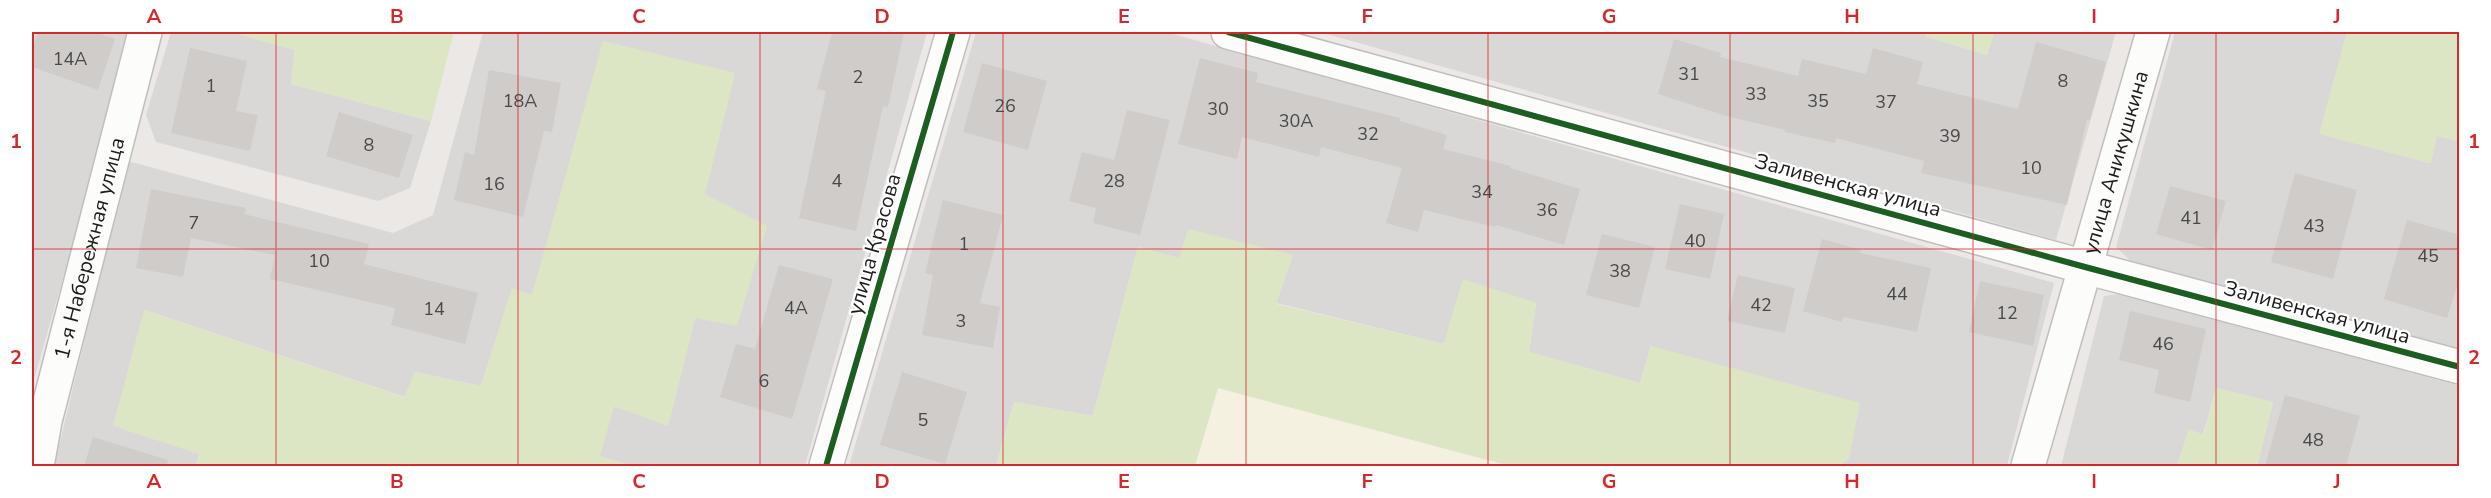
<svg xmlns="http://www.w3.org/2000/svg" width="2491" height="498" viewBox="0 0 2491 498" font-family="'Nunito Sans',sans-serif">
  <rect width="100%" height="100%" fill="#ebe8e5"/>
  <!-- residential -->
  <path fill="#dad8d6" d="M32,32H134L32,386Z
    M171,32H232L295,50L291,84L431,121L410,188L378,201L156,142L146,115Z
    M483,32H927L805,466H633L599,456L614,406L668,425L695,318L705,194L604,42L532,296L512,289L481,386L415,372L405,397L145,310L199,454L196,466H54L128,161L393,233L433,215Z
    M976,32H1166L2054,283L2007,466H1839L1849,458L1651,346L1640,383L1529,352L1536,303L1463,280L1444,344L1276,303L1293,255L1179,258L1138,247L1093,416L1014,402L996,466H849Z
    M1320,32H1926L1925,36L1987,55L1994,32H2116L2056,240Z
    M2175,32H2347L2320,134L2430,163L2437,136L2459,141V356L2136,266L2116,247Z
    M2120,294L2459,386V466H2257L2273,402L2216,388L2203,435L2189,430L2177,466H2061L2104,296Z"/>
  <!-- education -->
  <path fill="#f5f1e0" d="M1218,388L1510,466H1195Z"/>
  <!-- grass -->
  <path fill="#dce6c5" d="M232,32H454L431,121L291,84L295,50Z
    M1926,32H1994L1987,55L1925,36Z
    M2347,32H2459V141L2437,136L2431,163L2319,134Z
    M603,41L735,73L705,194L767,226L737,326L695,318L668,426L614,406L600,456L633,466H196L199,454L113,426L144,310L404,397L415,372L481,386L512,288L532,295Z
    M1188,229L1293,255L1276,304L1444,344L1463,279L1536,303L1529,352L1640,383L1651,346L1860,403L1849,458L1839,466H1510L1218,388L1195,466H996L1014,402L1093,416L1138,247L1179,258Z
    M2216,388L2273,402L2257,466H2177L2189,429L2204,435Z"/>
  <!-- building -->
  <path fill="#cfccca" d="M38,32H95L115,39L98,90L32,67V51Z
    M832,32H904L888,107L883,106L856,231L799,218L826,91L817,89Z
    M1674,39L1721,53L1720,57L1798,76L1802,59L1866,74L1873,48L1923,62L1917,84L2018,109L2036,42L2106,62L2090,120L2087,119L2067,205L1921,173L1924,161L1836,138L1835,143L1785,132V130L1726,116L1658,94Z
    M190,48L247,61L236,111L258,115L250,151L171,133Z
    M1200,58L1258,73L1256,82L1400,118V121L1447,135L1443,149L1511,166L1510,168L1580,189L1564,245L1496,225L1495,227L1424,210L1418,232L1386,223L1402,168L1321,147L1319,157L1242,137L1237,159L1178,144Z
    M982,63L1047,81L1028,150L963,132Z
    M489,70L561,83L552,132L544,131L523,217L454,200L465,152L474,155Z
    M1127,110L1170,120L1140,235L1093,223L1096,208L1069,201L1082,152L1114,160Z
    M339,112L413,135L399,178L326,156Z
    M2295,173L2357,190L2333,279L2271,262Z
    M2170,186L2226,201L2212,250L2156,234Z
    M151,189L246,208L244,214L369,244L364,264L478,293L465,344L391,325L395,308L270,279L275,255L191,238L183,277L136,268Z
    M943,200L1003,215L980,303L1000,307L993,348L922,335L933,275L925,273Z
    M1680,204L1724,214L1710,279L1665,269Z
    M2407,220L2460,235V277L2447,318L2384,299Z
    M1602,234L1655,247L1639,308L1586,295Z
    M1822,239L1861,250L1860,253L1931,268L1917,332L1843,317L1842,322L1803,311Z
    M779,265L833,279L792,419L720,397L736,344L755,349Z
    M1738,275L1795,288L1785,333L1727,321Z
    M1980,281L2044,295L2033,346L1969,332Z
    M2130,311L2206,329L2190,402L2154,393L2159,370L2119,360Z
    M902,372L967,392L945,464L880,445Z
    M2285,395L2360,416L2346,466H2265Z
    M93,437L168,460L167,466H84Z"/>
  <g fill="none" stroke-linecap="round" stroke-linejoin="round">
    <defs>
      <g id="minor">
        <path d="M1228,32L2085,267L2460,367"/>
        <path id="s1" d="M37,466L45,421L145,32"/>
        <path d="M826,466L953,32"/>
        <path id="s2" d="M2028,466L2153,32"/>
      </g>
    </defs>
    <!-- minor casing -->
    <use href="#minor" stroke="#c0bfbd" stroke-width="36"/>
    <!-- minor -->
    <use href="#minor" stroke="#fcfcfb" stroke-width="33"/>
    <defs>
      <path id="cycleway" d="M1228,32L2085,267L2460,367
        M826,466L953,32"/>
    </defs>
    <!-- cycleway casing -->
    <use href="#cycleway" stroke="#fff" stroke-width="10"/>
    <!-- cycleway -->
    <use href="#cycleway" stroke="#1b5e20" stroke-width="6"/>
  </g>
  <!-- grid -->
  <path fill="none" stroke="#d62828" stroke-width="1.5" stroke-opacity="0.55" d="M276,32V466M518,32V466M760,32V466M1003,32V466M1246,32V466M1488,32V466M1730,32V466M1973,32V466M2216,32V466M32,249H2460"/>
  <g text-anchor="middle" stroke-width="4.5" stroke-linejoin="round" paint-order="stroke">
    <!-- number labels -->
    <g font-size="18" fill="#494848">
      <text x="70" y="65">14А</text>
      <text x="1689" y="80">31</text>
      <text x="858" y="83">2</text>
      <text x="2063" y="87">8</text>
      <text x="211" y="92">1</text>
      <text x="1756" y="100">33</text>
      <text x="520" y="107">18А</text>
      <text x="1818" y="107">35</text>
      <text x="1886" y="108">37</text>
      <text x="1005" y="112">26</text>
      <text x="1218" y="115">30</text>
      <text x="1296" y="127">30А</text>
      <text x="1368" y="140">32</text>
      <text x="1950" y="142">39</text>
      <text x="369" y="151">8</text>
      <text x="2031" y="174">10</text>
      <text x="837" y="187">4</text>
      <text x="1114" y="187">28</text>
      <text x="494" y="190">16</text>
      <text x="1482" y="198">34</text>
      <text x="1547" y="216">36</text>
      <text x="2191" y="224">41</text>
      <text x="194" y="229">7</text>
      <text x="2314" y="232">43</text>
      <text x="1695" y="247">40</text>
      <text x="964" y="250">1</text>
      <text x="2428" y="262">45</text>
      <text x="319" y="267">10</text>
      <text x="1620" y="277">38</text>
      <text x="1897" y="300">44</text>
      <text x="1761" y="311">42</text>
      <text x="796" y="314">4А</text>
      <text x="434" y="315">14</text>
      <text x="2007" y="319">12</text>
      <text x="961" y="327">3</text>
      <text x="2163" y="350">46</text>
      <text x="764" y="387">6</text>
      <text x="923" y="426">5</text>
      <text x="2313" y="446">48</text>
    </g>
    <!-- street labels -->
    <g font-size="21" fill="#1c1c1c" stroke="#fff">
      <text dy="7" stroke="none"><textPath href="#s2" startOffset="316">улица Аникушкина</textPath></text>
      <text transform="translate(1848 185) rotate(15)" y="7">Заливенская улица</text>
      <text transform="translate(874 244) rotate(-74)" y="7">улица Красова</text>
      <text dy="7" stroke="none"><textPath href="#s1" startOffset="224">1-я Набережная улица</textPath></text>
      <text transform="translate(2317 312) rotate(15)" y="7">Заливенская улица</text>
    </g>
  </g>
  <!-- border -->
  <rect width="2491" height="498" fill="none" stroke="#ffffff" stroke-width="66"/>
  <rect x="33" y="33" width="2425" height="432" fill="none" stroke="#d62828" stroke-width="2"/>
  <g font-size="20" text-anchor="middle" font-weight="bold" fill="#d62828">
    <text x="154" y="23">A</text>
    <text x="397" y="23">B</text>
    <text x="639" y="23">C</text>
    <text x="882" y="23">D</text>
    <text x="1124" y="23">E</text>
    <text x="1367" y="23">F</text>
    <text x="1609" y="23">G</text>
    <text x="1852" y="23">H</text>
    <text x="2094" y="23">I</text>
    <text x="2337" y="23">J</text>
    <text x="16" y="148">1</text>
    <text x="2474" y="148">1</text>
    <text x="16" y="364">2</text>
    <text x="2474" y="364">2</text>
    <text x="154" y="488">A</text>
    <text x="397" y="488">B</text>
    <text x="639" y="488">C</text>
    <text x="882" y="488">D</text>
    <text x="1124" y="488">E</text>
    <text x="1367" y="488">F</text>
    <text x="1609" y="488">G</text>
    <text x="1852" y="488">H</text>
    <text x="2094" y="488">I</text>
    <text x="2337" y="488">J</text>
  </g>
</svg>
